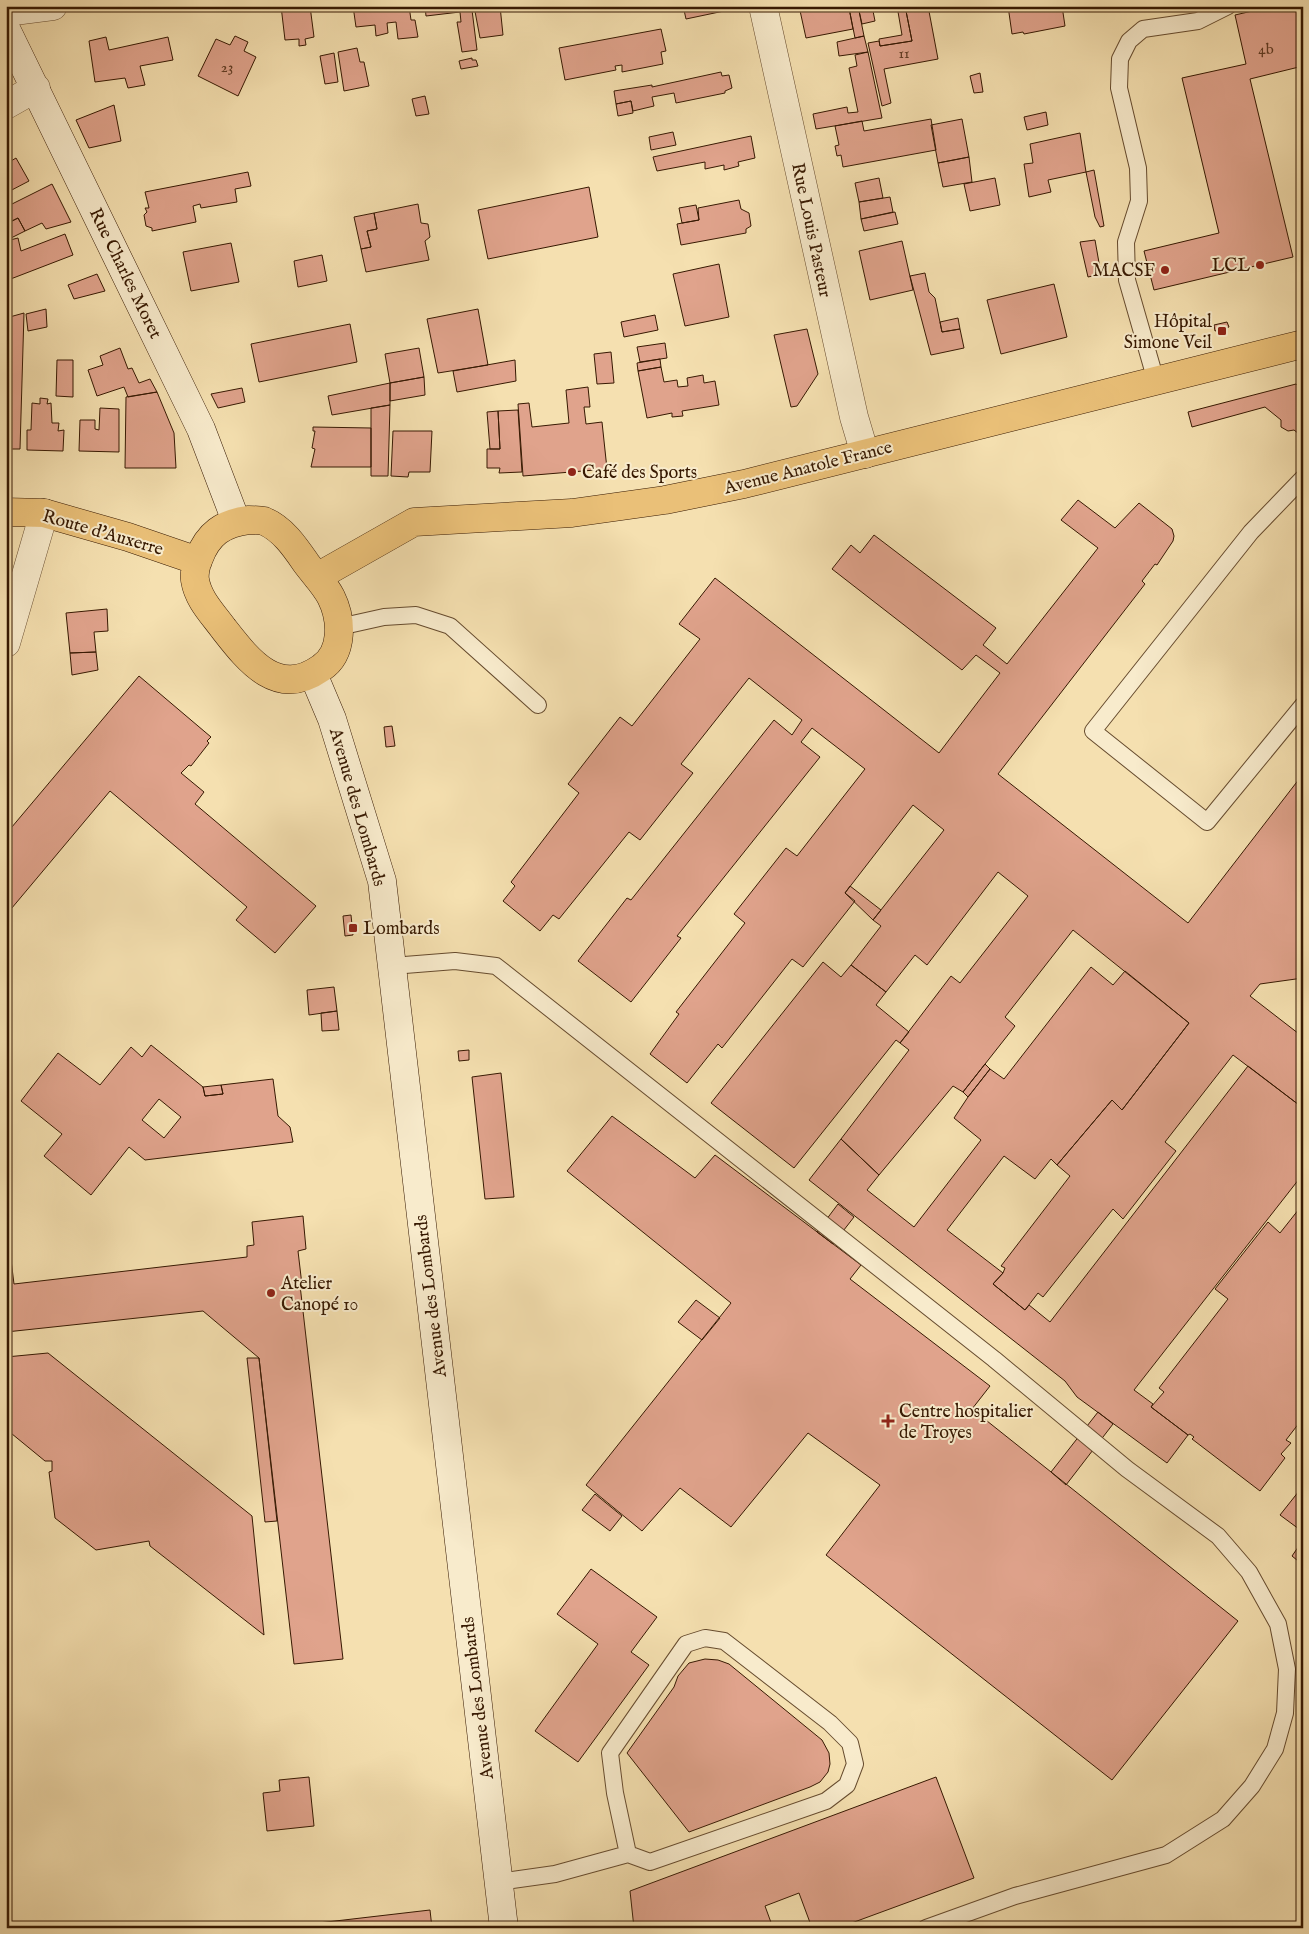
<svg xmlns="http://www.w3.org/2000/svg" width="1309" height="1934" viewBox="0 0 1309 1934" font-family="'IM FELL English',serif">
  <rect width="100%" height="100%" fill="#f5e0b0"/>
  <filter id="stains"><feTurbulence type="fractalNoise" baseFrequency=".004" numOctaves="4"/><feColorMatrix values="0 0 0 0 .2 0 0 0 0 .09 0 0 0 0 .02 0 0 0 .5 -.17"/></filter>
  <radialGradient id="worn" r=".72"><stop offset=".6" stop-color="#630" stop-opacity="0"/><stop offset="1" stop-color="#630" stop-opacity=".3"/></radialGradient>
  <!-- building -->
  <path fill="#e0a38c" stroke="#371902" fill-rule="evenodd" d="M281,6H310L314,37L305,39L306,45L299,46V39L285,40Z
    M353,6H409L411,20H415L418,37L398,39L396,22L387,23L388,33L376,36L375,25L356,27Z
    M425,6H464L465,11L472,10L477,50L462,52L457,22H461L460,12L426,16Z
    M474,6H500L503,35L480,38Z
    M698,6H723L724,11L686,19L684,10Z
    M799,6H837L838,10L849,8L853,29L806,38Z
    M858,6L864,36L855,38L849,8Z
    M858,6H872L875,21L862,24Z
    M897,6H905L912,41L880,46L879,39L902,35Z
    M905,6H928L938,59L884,69L891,103L882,106L868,43L879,41L880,46L912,41Z
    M1008,6H1062L1065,26L1024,34L1023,32L1012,34Z
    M1066,6H1091L1067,11Z
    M1274,6H1303V66L1250,79L1293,257L1154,290L1144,251L1219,233L1182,78L1246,64L1235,15Z
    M661,29L666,51L661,52L663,64L622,72V65L615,66L616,70L565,80L559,48Z
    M235,36L248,42L244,51L256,57L238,96L198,76L216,39L230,45Z
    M864,36L868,52L839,56L837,42Z
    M106,37L109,50L168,37L173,60L140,66L145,85L128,88L125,78L95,82L89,41Z
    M357,48L360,62H364L369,86L344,91L338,52Z
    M868,52L882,118L816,129L813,114L847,107L848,113L858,112L849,68L857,66L855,55Z
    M334,53L338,82L325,84L320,56Z
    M472,58V60H476L478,66L461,69L459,61Z
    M721,72L722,76L729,75L732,88L725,91V93L676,103L674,93L652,97L654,106L633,111L631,101L616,104L614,91L652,85V87Z
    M980,73L983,92L974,93L970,76Z
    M425,96L429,114L416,116L412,99Z
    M631,101L633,113L618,116L616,104Z
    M114,105L121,141L89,148L76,120Z
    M1046,112L1048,125L1027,130L1024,117Z
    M931,119L936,150L843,167L841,155L837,156L835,146L839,145L835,126L862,121L864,131Z
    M962,119L969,157L938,163L931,125Z
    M673,132L676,145L651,150L649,137Z
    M1080,133L1086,172L1048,180L1051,192L1029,197L1024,164L1033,163L1030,144Z
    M751,136L755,158L738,162L739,166L724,170V165L705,169V162L657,171L653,157Z
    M969,157L972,182L943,187L938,163Z
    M16,158L29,181L6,193V164Z
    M1094,170L1104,226L1100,227L1095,217L1086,172Z
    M248,172L251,186L235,189L237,202L201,208L200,204L193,206L196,222L152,231V228L146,226L144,215L147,212L145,208H149L145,192Z
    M879,178L883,198L859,202L855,183Z
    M995,178L1000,205L970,211L964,184Z
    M52,184L71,222L46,229L42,223L25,231L18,218L6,224V207Z
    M589,187L598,237L488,259L478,210Z
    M890,197L893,212L861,219L859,202Z
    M739,200L741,209L749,213L751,226L746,229V233L681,245L677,224L699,220L698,208Z
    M418,204L421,223L428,224L430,237L425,241L429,260L366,272L361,249L371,247L367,231L377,229L374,213Z
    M696,205L699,220L682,223L679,208Z
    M895,212L898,224L864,231L861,219Z
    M374,213L377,229L367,231L371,247L361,249L354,217Z
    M18,218L25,231L11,238L6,224Z
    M65,234L73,255L8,280L6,278V241L18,238L21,251Z
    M1095,240L1101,274L1088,277L1080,242Z
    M902,241L913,290L870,300L859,251Z
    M231,243L239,282L191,291L183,252Z
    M322,255L327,281L298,287L294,261Z
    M719,264L729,317L685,326L673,274Z
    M925,273L929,292L935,298L942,332L960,329L964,348L931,355L910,276Z
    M97,274L105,291L74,299L68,285Z
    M1054,284L1067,337L1001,354L987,300Z
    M46,309L47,327L28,331L26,314Z
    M478,309L488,365L438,373L427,319Z
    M24,313L20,449H6V318Z
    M655,315L658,330L624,337L621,322Z
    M958,318L960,329L942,332L940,322Z
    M1227,322L1229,327L1215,331L1214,325Z
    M350,324L357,362L259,382L251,344Z
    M807,329L818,374L797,406L791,407L774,335Z
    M665,343L667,358L640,362L637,347Z
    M120,348L128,369L132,368L139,383L150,379L157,392L128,397L124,387L97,396L88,370L103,365L100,356Z
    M419,348L424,377L390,383L385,354Z
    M611,352L614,383L597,384L594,354Z
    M660,359L661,367L638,371L637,363Z
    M57,360H73V397L56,396Z
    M515,360L516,381L457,392L453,371Z
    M661,367L664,382L677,380L678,387L688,386L687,378L703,375L704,383L715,381L719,405L682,411L683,416L672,417V413L647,418L638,371Z
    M424,377L425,395L390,401V383Z
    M390,383V405L332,415L328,396Z
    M1296,384L1303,390V437L1294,430L1288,431L1281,427V420L1265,407L1192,427L1188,412Z
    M588,387L590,407H584L586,424L602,422L607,469L523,476L518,404L529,403L532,427L569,423L566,390Z
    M242,388L245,402L218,408L211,394Z
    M157,392L174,433L176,468H125L126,397Z
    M40,398L48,399L47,404L51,403L52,423H59L58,431L64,430L63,451L27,450V430H31L32,403L40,404Z
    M390,405L388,476H371V408Z
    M100,408L119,409V452L79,451L80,420H95V429L99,430Z
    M518,410L522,472L499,473L500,468H487V449H500L498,411Z
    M498,411L500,449H490L487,412Z
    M313,427L371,428V467H311L315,449L312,448L315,431H313Z
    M393,431H432L430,472H409L408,477L391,476Z
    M1078,500L1115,528L1139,503L1172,529L1174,536L1173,541L1157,565L1155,564L1142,581L1145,584L998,774L1188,923L1303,774V978L1260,984L1250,996L1303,1037V1108L1233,1055L1165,1142L1176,1151L1123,1219L1113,1209L1043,1297L1038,1293L1025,1310L993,1284L1003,1273L1005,1268L1001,1266L1070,1176L1057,1165L1112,1100L1122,1110L1189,1023L1073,930L1005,1017L1015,1026L963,1092L953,1086L879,1175L841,1139L909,1050L900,1043L951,976L960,983L1028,896L998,872L927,965L915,955L886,992L851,965L881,926L873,920L944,830L913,805L845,893L855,901L803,967L792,959L722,1048L718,1044L687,1083L650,1054L679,1014L676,1012L745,923L734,914L786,848L797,856L865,769L812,728L801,742L820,757L677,936L681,938L631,1002L578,961L627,898L631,900L774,720L792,735L802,720L749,678L681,764L693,773L640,840L629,832L559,919L553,915L540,931L503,901L515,886L511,882L579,793L568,784L620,717L632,726L700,639L679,624L715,578L939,753L1000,673L976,655L962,670L832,569L851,545L860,553L874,535L996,628L983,645L1007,664L1098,548L1061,520Z
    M107,609L108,631L94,632L96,652L70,653L66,613Z
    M96,652L98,670L72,675L70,653Z
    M139,676L211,737L207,741L209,743L191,766L189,765L181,773L204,792L195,804L316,906L275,953L236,920L247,907L110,791L6,915V834Z
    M392,726L395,746L386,747L384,727Z
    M850,886L881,910L873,920L845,893Z
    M351,915L353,935L345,936L343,916Z
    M823,962L841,977L851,965L886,992L876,1005L909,1032L900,1043L896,1040L794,1168L711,1103Z
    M1091,967L1113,985L1125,971L1189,1023L1122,1110L1112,1100L1057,1165L1051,1159L1035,1179L1004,1156L947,1230L1003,1273L993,1284L1025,1310L1029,1305L1050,1322L1248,1066L1303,1108V1174L1134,1390L1153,1404L1151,1407L1188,1435L1167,1463L1077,1397L1065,1381L809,1180L841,1139L879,1175L867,1190L914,1227L981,1140L954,1118L968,1097L990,1069L1004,1079Z
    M334,987L337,1011L309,1015L307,990Z
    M337,1011L339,1030L322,1031L321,1013Z
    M151,1045L203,1087L205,1096L223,1094L221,1085L273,1079L278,1116L290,1127L293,1142L145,1160L129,1147L91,1195L44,1156L62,1134L21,1101L58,1053L100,1085L131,1047L142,1057ZM159,1099L181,1117L164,1138L142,1120Z
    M469,1050V1060L459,1061L458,1051Z
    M985,1064L990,1069L968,1097L963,1092Z
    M501,1073L514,1197L485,1199L472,1077Z
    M221,1085L223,1094L205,1096L203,1087Z
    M612,1116L695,1178L715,1155L861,1265L850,1279L990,1386L972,1409L1238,1621L1112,1780L826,1555L880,1485L808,1433L731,1527L680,1488L642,1531L586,1485L731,1303L567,1171Z
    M838,1204L854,1217L833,1244L817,1232Z
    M1303,1204V1418L1286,1440L1291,1443L1281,1454L1285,1458L1260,1491L1192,1439L1194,1437L1190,1434L1188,1435L1151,1407L1164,1392L1159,1388L1228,1299L1215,1289L1268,1222L1280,1233Z
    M303,1216L306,1249L298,1251L302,1285H300L343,1659L294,1664L259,1358L203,1311L6,1332V1219L14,1284L247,1257V1246L254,1245L252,1222Z
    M696,1300L720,1318L702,1340L678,1322Z
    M48,1353L252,1516L264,1635L150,1546L149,1541L96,1550L55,1518L49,1472L52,1471V1461H45L6,1429V1357Z
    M247,1358H259L277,1521L265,1522Z
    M1098,1412L1113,1424L1066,1485L1051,1472Z
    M1303,1486V1532L1280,1515Z
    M595,1494L622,1516L610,1531L582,1510Z
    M1303,1540V1565L1292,1556Z
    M591,1569L657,1617L631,1652L649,1665L578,1762L535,1731L598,1644L557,1614Z
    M705,1659L718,1660L729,1664L822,1740L829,1753L830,1764L828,1772L820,1782L810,1787L689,1832L627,1753L674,1687L678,1676L689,1663Z
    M309,1777L314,1826L267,1831L263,1793L280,1791L279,1780Z
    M936,1777L974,1878L838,1928H812L799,1893L765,1906L773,1928H634L630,1891Z
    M430,1910L432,1928H275Z"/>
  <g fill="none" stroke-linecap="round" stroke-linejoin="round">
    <defs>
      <path id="lane" d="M1156,381L1127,280L1126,242L1139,201L1138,168L1119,88L1120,59L1129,41L1143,29L1198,21L1228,6
        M1303,478L1251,532L1093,731L1207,822L1303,705
        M339,627L384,617L416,615L450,626L538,705
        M392,966L455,961L496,966L994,1359L1127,1469L1218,1536L1249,1572L1278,1624L1287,1669L1285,1713L1275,1749L1252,1786L1223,1819L1166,1855L1015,1896L926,1928
        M498,1882L555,1874L628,1854L650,1862L826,1801L847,1785L855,1764L850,1743L830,1723L724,1641L705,1638L686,1644L610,1753L615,1793L628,1854"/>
      <path id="street" d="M763,6L854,417L865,454
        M6,12L53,6
        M6,105L36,88
        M6,643L44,513"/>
      <path id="secondary" d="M6,29L201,429L236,521
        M313,674L332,719L382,881L504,1928"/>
      <path id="primary" d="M6,512L44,513L128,537L198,561
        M249,520C253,520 259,520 264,521C283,529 295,547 306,563C314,574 325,585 331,597C342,619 344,653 321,668C277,699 248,660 223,628C212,613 198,599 195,580C194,574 196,564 199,558C208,534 223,523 249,520Z
        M317,577L414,522L572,513L665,500L744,484L1303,344"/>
    </defs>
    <!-- lane casing -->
    <use href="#lane" stroke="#664b2e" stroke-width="18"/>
    <!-- street casing -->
    <use href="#street" stroke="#664b2e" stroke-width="29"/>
    <!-- secondary casing -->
    <use href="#secondary" stroke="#371902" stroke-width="29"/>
    <!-- primary casing -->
    <use href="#primary" stroke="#371902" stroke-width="29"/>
    <!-- lane -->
    <use href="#lane" stroke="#f8ebcc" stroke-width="16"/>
    <!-- street -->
    <use href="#street" stroke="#f8ebcc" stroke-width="28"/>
    <!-- secondary -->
    <use href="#secondary" stroke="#f8ebcc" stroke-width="28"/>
    <!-- primary -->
    <use href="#primary" stroke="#eac078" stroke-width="28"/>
  </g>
  <!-- markers -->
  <g fill="#8f2418" stroke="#f8ebcc" stroke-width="2">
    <circle cx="1260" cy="265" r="5"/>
    <circle cx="1165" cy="270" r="5"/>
    <rect x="1217" y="326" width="10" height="10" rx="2.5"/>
    <circle cx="572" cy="472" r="5"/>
    <rect x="348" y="923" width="10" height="10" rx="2.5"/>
    <circle cx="271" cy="1293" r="5"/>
    <path d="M885.5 1413.5h5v5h5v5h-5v5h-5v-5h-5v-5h5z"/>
  </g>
  <g text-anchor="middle" stroke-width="4" stroke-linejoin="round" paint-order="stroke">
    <!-- number labels -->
    <g font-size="15" fill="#613c24">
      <text x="1266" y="54">4b</text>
      <text x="904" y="58">11</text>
      <text x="227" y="72">23</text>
    </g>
    <!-- street labels -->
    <g font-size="18" fill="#371902" stroke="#f8ebcc">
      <text transform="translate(812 230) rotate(78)" y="6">Rue Louis Pasteur</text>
      <text transform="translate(126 273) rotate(64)" y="6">Rue Charles Moret</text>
      <text transform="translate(808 467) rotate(-14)" y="6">Avenue Anatole France</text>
      <text transform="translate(103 532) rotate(16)" y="6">Route d'Auxerre</text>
      <text transform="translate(358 807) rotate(74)" y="6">Avenue des Lombards</text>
      <text transform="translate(430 1296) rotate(-97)" y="6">Avenue des Lombards</text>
      <text transform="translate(477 1698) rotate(-97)" y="6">Avenue des Lombards</text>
    </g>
    <!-- poi labels -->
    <g font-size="18" fill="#371902" stroke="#f8ebcc" text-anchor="start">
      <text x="1250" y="271" text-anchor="end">LCL</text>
      <text x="1155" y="276" text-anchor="end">MACSF</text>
      <text x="1212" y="327" text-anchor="end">Hôpital<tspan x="1212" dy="21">Simone Veil</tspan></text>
      <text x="582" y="478">Café des Sports</text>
      <text x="363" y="934">Lombards</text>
      <text x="281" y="1289">Atelier<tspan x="281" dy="21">Canopé 10</tspan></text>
      <text x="899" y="1417">Centre hospitalier<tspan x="899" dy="21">de Troyes</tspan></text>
    </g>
  </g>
  <!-- margin -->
  <rect width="1309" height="1934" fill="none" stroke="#f5e0b0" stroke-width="25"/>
  <rect x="8" y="8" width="1294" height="1919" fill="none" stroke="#371902" stroke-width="2.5"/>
  <rect x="12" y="12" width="1284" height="1909" fill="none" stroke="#371902"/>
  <rect width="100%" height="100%" filter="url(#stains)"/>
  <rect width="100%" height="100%" fill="url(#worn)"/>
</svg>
